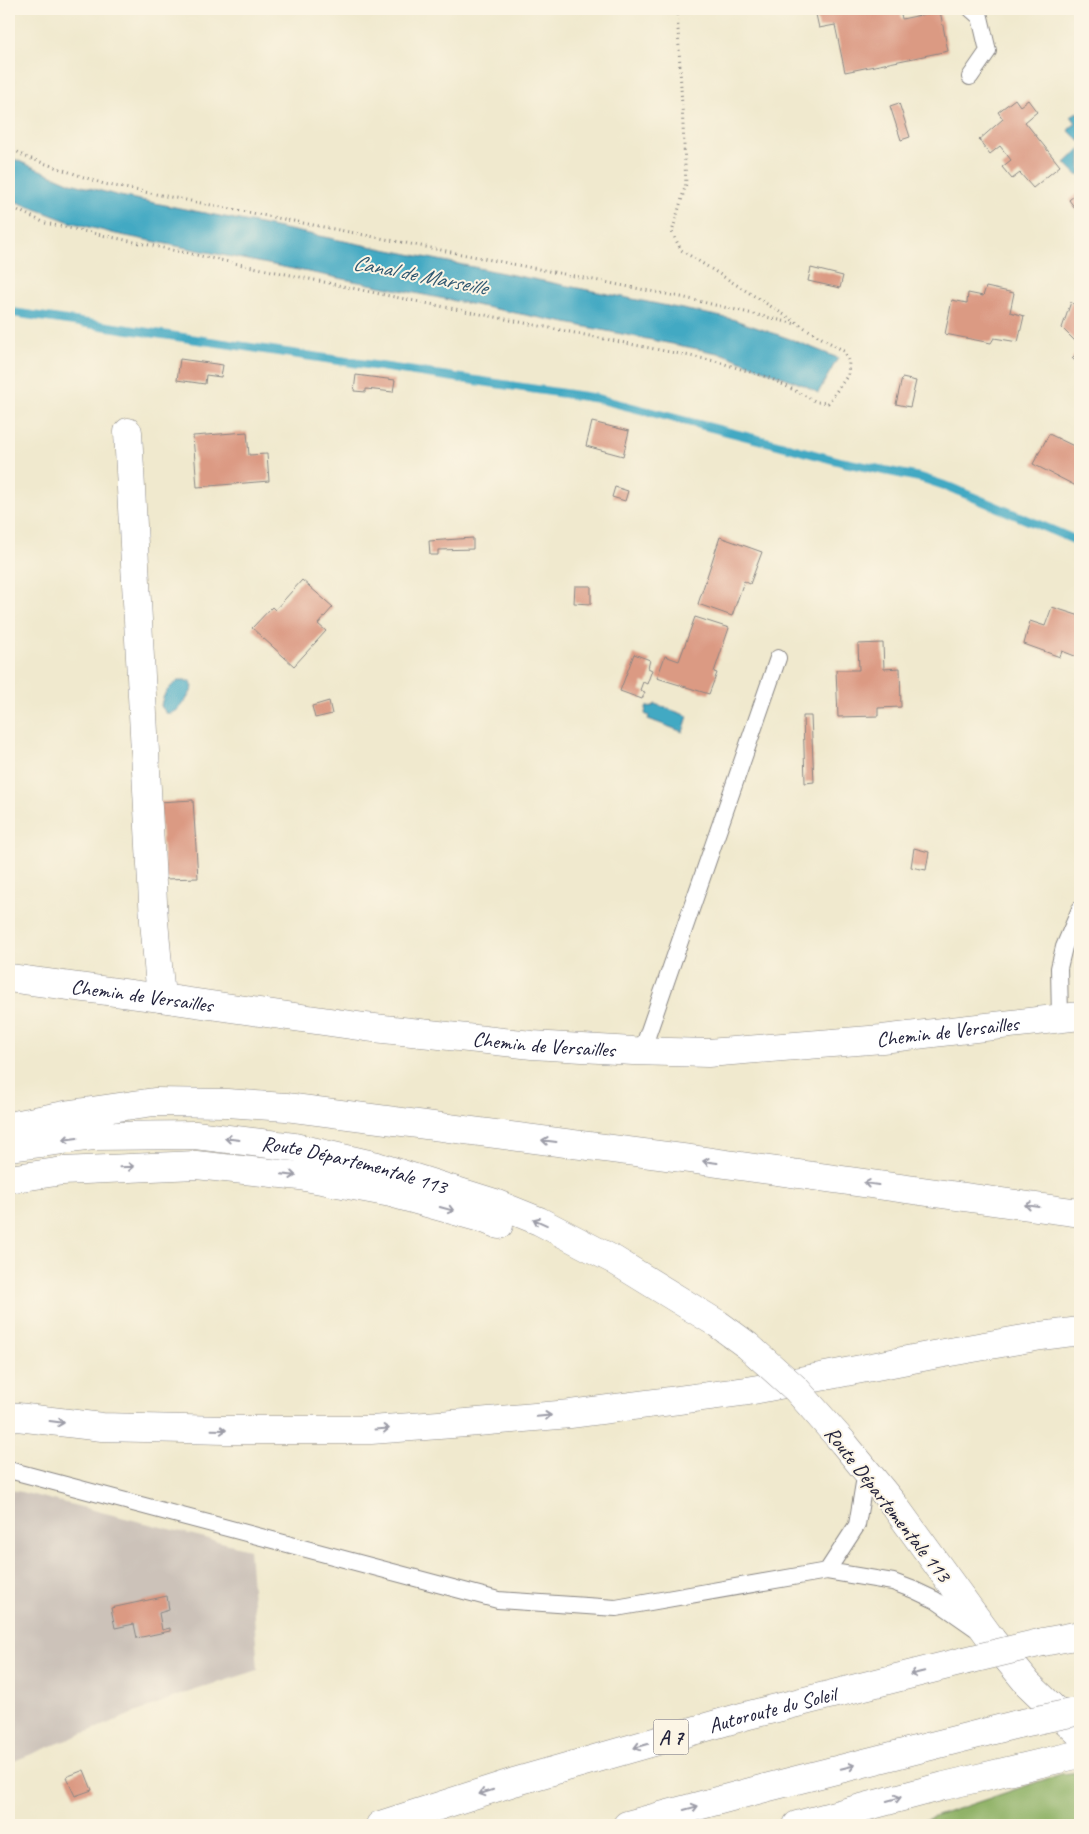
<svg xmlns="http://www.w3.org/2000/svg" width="1089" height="1834" viewBox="0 0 1089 1834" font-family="Caveat,sans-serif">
  <rect width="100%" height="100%" fill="#fcf5e5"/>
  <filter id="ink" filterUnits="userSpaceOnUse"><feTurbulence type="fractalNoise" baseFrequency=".02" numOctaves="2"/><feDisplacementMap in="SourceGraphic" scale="10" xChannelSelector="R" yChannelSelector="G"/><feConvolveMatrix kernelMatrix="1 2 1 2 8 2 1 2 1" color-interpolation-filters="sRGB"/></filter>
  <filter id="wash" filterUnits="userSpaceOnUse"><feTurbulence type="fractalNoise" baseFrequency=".0096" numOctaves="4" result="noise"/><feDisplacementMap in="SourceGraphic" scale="20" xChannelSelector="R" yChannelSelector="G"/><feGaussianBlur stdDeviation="1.12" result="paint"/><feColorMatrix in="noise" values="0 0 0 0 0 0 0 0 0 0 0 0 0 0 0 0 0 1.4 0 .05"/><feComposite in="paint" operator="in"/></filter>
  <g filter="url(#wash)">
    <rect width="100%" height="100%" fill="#f0e9ce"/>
    <!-- industrial -->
    <path fill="#ccc2b9" d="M9,1489L249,1549L258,1670L177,1696L9,1763Z"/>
    <!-- forest -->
    <path fill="#90b267" stroke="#596a51" d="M1080,1772V1825H910L1061,1774Z"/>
    <!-- water -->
    <path fill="#43a9c3" stroke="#32667f" d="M1077,112L1080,116V142L1068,130L1076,123L1071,116Z
      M1080,149V174L1078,176L1065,163Z
      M9,157L71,183L120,196L732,319L793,340L838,358L818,393L806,386L723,354L116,234L70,222L9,199Z
      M178,681H190L193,687L192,690C186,700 179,715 166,713L161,706C162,695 169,687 178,681Z
      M655,704L688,716L683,732L648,719L649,716L645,714L646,707L653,706Z"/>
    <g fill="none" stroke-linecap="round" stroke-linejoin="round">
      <!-- stream -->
      <path stroke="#43a9c3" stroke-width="9" d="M9,312L595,398L772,443L842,462L922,478L949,487L1080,542"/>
    </g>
    <g id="blocks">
      <!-- building -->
      <path fill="#db9a83" d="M819,9H900L902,19L940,11L948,51L845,72L835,25L819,28L815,10Z
        M1015,99L1020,106L1028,100L1037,112L1025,122L1060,166L1033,188L1020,173L1012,179L1002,167L1011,160L1000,146L990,154L979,140L1003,119L998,112Z
        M899,103L910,137L901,140L890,106Z
        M1080,191V215L1069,200Z
        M811,268L843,276L840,288L808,281Z
        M986,287L1014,293L1010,312L1024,316L1018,342L994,338L991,343L945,334L952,300L967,303L968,293L983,296Z
        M1071,302L1080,310V346L1062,328Z
        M1080,350V366L1072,358Z
        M180,359L223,365L221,377L206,375L205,384L177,380Z
        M356,375L395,380L393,392L366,389V392L354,391Z
        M902,378L916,381L910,407L896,404Z
        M592,422L629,431L623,456L586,446Z
        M247,432L249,455L267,454L269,481L197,487L193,436Z
        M1049,434L1080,449V488L1033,464Z
        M615,487L628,491L625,501L612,497Z
        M720,537L762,552L750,584L744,581L732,616L698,604Z
        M473,538V549L438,550V555H430L429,541Z
        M302,580L333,607L318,624L326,631L294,666L252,628L272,607L275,610Z
        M575,586H591V604L574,603Z
        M1052,607L1080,616V658L1062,651L1060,657L1024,644L1030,621L1045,626Z
        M695,617L729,628L714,672L717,673L709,694L657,678L665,656L679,661Z
        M883,643L884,669L900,668L901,707L878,708V716L838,717L836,670H859L858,644Z
        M634,654L650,660L648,668L652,670L647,684L643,682L640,690L645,692L642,699L620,691Z
        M329,701L332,714L315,718L312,706Z
        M803,716H811L814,782L805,783Z
        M193,800L198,878L165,879L159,802Z
        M914,848L929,852L926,870L911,867Z
        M167,1596L169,1610L159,1613L162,1630L170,1628V1631L137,1638L134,1624L115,1628L111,1608Z
        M84,1770L92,1790L75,1796L66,1777Z"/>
    </g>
  </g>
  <g filter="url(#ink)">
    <use href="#blocks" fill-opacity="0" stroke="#898684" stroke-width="1"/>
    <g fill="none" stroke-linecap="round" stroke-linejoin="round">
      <defs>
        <path id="lane" d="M970,77L988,51L980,17L971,9
          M1060,1019L1059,968L1064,947L1080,909
          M642,1051L778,658
          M9,1470L498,1600L616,1608L827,1571L893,1582L914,1590L935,1600L975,1628
          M827,1571L857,1525L866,1471"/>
        <g id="street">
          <path d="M128,432L154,921L161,998"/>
          <path id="s1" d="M9,978L161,998L365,1027L532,1045L633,1051L708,1053L882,1039L1080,1016"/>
        </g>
        <g id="secondary">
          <path id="s2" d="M9,1147L93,1136L195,1135L294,1147L377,1166L492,1202L539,1221L614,1260L718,1324"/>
          <path d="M9,1179L63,1171L196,1165L300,1176L391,1193L484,1219L499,1225"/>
          <path d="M841,1440L894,1505L992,1640L1028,1684L1080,1734"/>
        </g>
        <g id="highway">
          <path d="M9,1126L70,1114L154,1102L227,1103L286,1107L690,1159L1080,1213"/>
          <path d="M9,1416L102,1427L225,1430H371L466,1423L570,1414L748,1391L933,1355L1041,1336L1080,1331"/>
          <path d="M1043,1642L1080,1635"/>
          <path id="s3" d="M380,1825L514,1782L745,1716L964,1661"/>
          <path d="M627,1825L765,1788L1018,1724"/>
          <path d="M797,1825L944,1786L1080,1754"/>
        </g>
      </defs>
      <!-- lane casing -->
      <use href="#lane" stroke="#898684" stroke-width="18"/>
      <!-- street casing -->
      <use href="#street" stroke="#898684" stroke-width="29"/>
      <!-- secondary casing -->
      <use href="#secondary" stroke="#898684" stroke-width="29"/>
      <!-- highway casing -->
      <use href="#highway" stroke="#898684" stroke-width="29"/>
      <!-- path -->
      <path stroke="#898684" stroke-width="3" stroke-dasharray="1 4" stroke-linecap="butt" d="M9,147L26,157L104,184L681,297L796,324
        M9,206L45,223L385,295L715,361L770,378L817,402L828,403L848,375L849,362L844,351L818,336L681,250L672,232L686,184L677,9"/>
      <!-- lane -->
      <use href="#lane" stroke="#fff" stroke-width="16"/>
      <!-- street -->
      <use href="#street" stroke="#fff" stroke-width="28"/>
      <!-- secondary -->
      <use href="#secondary" stroke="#fff" stroke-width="28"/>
      <!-- highway -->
      <use href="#highway" stroke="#fff" stroke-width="28"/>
      <defs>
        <path id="secondary-bridge" d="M718,1324L748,1346L796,1389L841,1440"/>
        <path id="highway-bridge" d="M964,1661L1043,1642
          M1018,1724L1080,1711"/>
      </defs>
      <!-- secondary-bridge casing -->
      <use href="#secondary-bridge" stroke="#898684" stroke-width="29" stroke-linecap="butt"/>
      <!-- highway-bridge casing -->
      <use href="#highway-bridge" stroke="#898684" stroke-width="29" stroke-linecap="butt"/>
      <!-- secondary-bridge -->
      <use href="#secondary-bridge" stroke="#fff" stroke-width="28"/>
      <!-- highway-bridge -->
      <use href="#highway-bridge" stroke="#fff" stroke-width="28"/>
    </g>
    <!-- one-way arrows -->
    <defs><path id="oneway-shaft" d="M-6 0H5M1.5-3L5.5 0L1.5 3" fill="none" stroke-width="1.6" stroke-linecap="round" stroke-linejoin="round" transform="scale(1.25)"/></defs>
    <g stroke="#9c9ca7">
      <use href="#oneway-shaft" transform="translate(70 1139) rotate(173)"/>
      <use href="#oneway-shaft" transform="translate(232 1139) rotate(-173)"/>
      <use href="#oneway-shaft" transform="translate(549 1141) rotate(-173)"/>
      <use href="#oneway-shaft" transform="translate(710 1162) rotate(-172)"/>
      <use href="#oneway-shaft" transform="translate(127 1167) rotate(-2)"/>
      <use href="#oneway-shaft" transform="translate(289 1175) rotate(6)"/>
      <use href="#oneway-shaft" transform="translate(871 1184) rotate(-172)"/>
      <use href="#oneway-shaft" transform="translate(1032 1206) rotate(-172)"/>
      <use href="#oneway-shaft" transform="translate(447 1209) rotate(15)"/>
      <use href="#oneway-shaft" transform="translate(540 1222) rotate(-156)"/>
      <use href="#oneway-shaft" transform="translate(544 1416) rotate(-5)"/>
      <use href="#oneway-shaft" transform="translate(57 1422) rotate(7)"/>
      <use href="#oneway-shaft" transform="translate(382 1429) rotate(-4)"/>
      <use href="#oneway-shaft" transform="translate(219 1430) rotate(1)"/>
      <use href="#oneway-shaft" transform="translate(917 1673) rotate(166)"/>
      <use href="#oneway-shaft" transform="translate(641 1746) rotate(164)"/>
      <use href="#oneway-shaft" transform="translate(848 1767) rotate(-14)"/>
      <use href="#oneway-shaft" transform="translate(486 1792) rotate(162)"/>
      <use href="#oneway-shaft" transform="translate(894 1799) rotate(-15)"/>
      <use href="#oneway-shaft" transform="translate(691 1808) rotate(-15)"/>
    </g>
  </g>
  <g text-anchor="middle" stroke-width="4" stroke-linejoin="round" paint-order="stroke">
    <!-- shield labels -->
    <rect fill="#fcf5e5" stroke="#63616e" stroke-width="1" x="653.5" y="1719.5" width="35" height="35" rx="4"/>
    <g font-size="20" font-weight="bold" fill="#22223b">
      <text x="671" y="1744">A 7</text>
    </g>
    <!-- street labels -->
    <g font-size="21" fill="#22223b" stroke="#fcf5e5">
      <text dy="7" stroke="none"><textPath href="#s1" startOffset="134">Chemin de Versailles</textPath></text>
      <text dy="7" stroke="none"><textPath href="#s1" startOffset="944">Chemin de Versailles</textPath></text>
      <text dy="7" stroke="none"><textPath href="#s1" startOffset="539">Chemin de Versailles</textPath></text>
      <text dy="7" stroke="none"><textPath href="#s2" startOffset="349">Route Départementale 113</textPath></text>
      <text transform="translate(888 1504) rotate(52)" y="7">Route Départementale 113</text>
      <text dy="7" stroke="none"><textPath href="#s3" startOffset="409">Autoroute du Soleil</textPath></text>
    </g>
    <!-- water labels -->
    <g font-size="22" font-style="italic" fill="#2f5871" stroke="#fcf5e5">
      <text transform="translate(420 274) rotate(11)" y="8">Canal de Marseille</text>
    </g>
  </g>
  <!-- margin -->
  <rect width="1089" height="1834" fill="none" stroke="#fcf5e5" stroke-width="30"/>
</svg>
